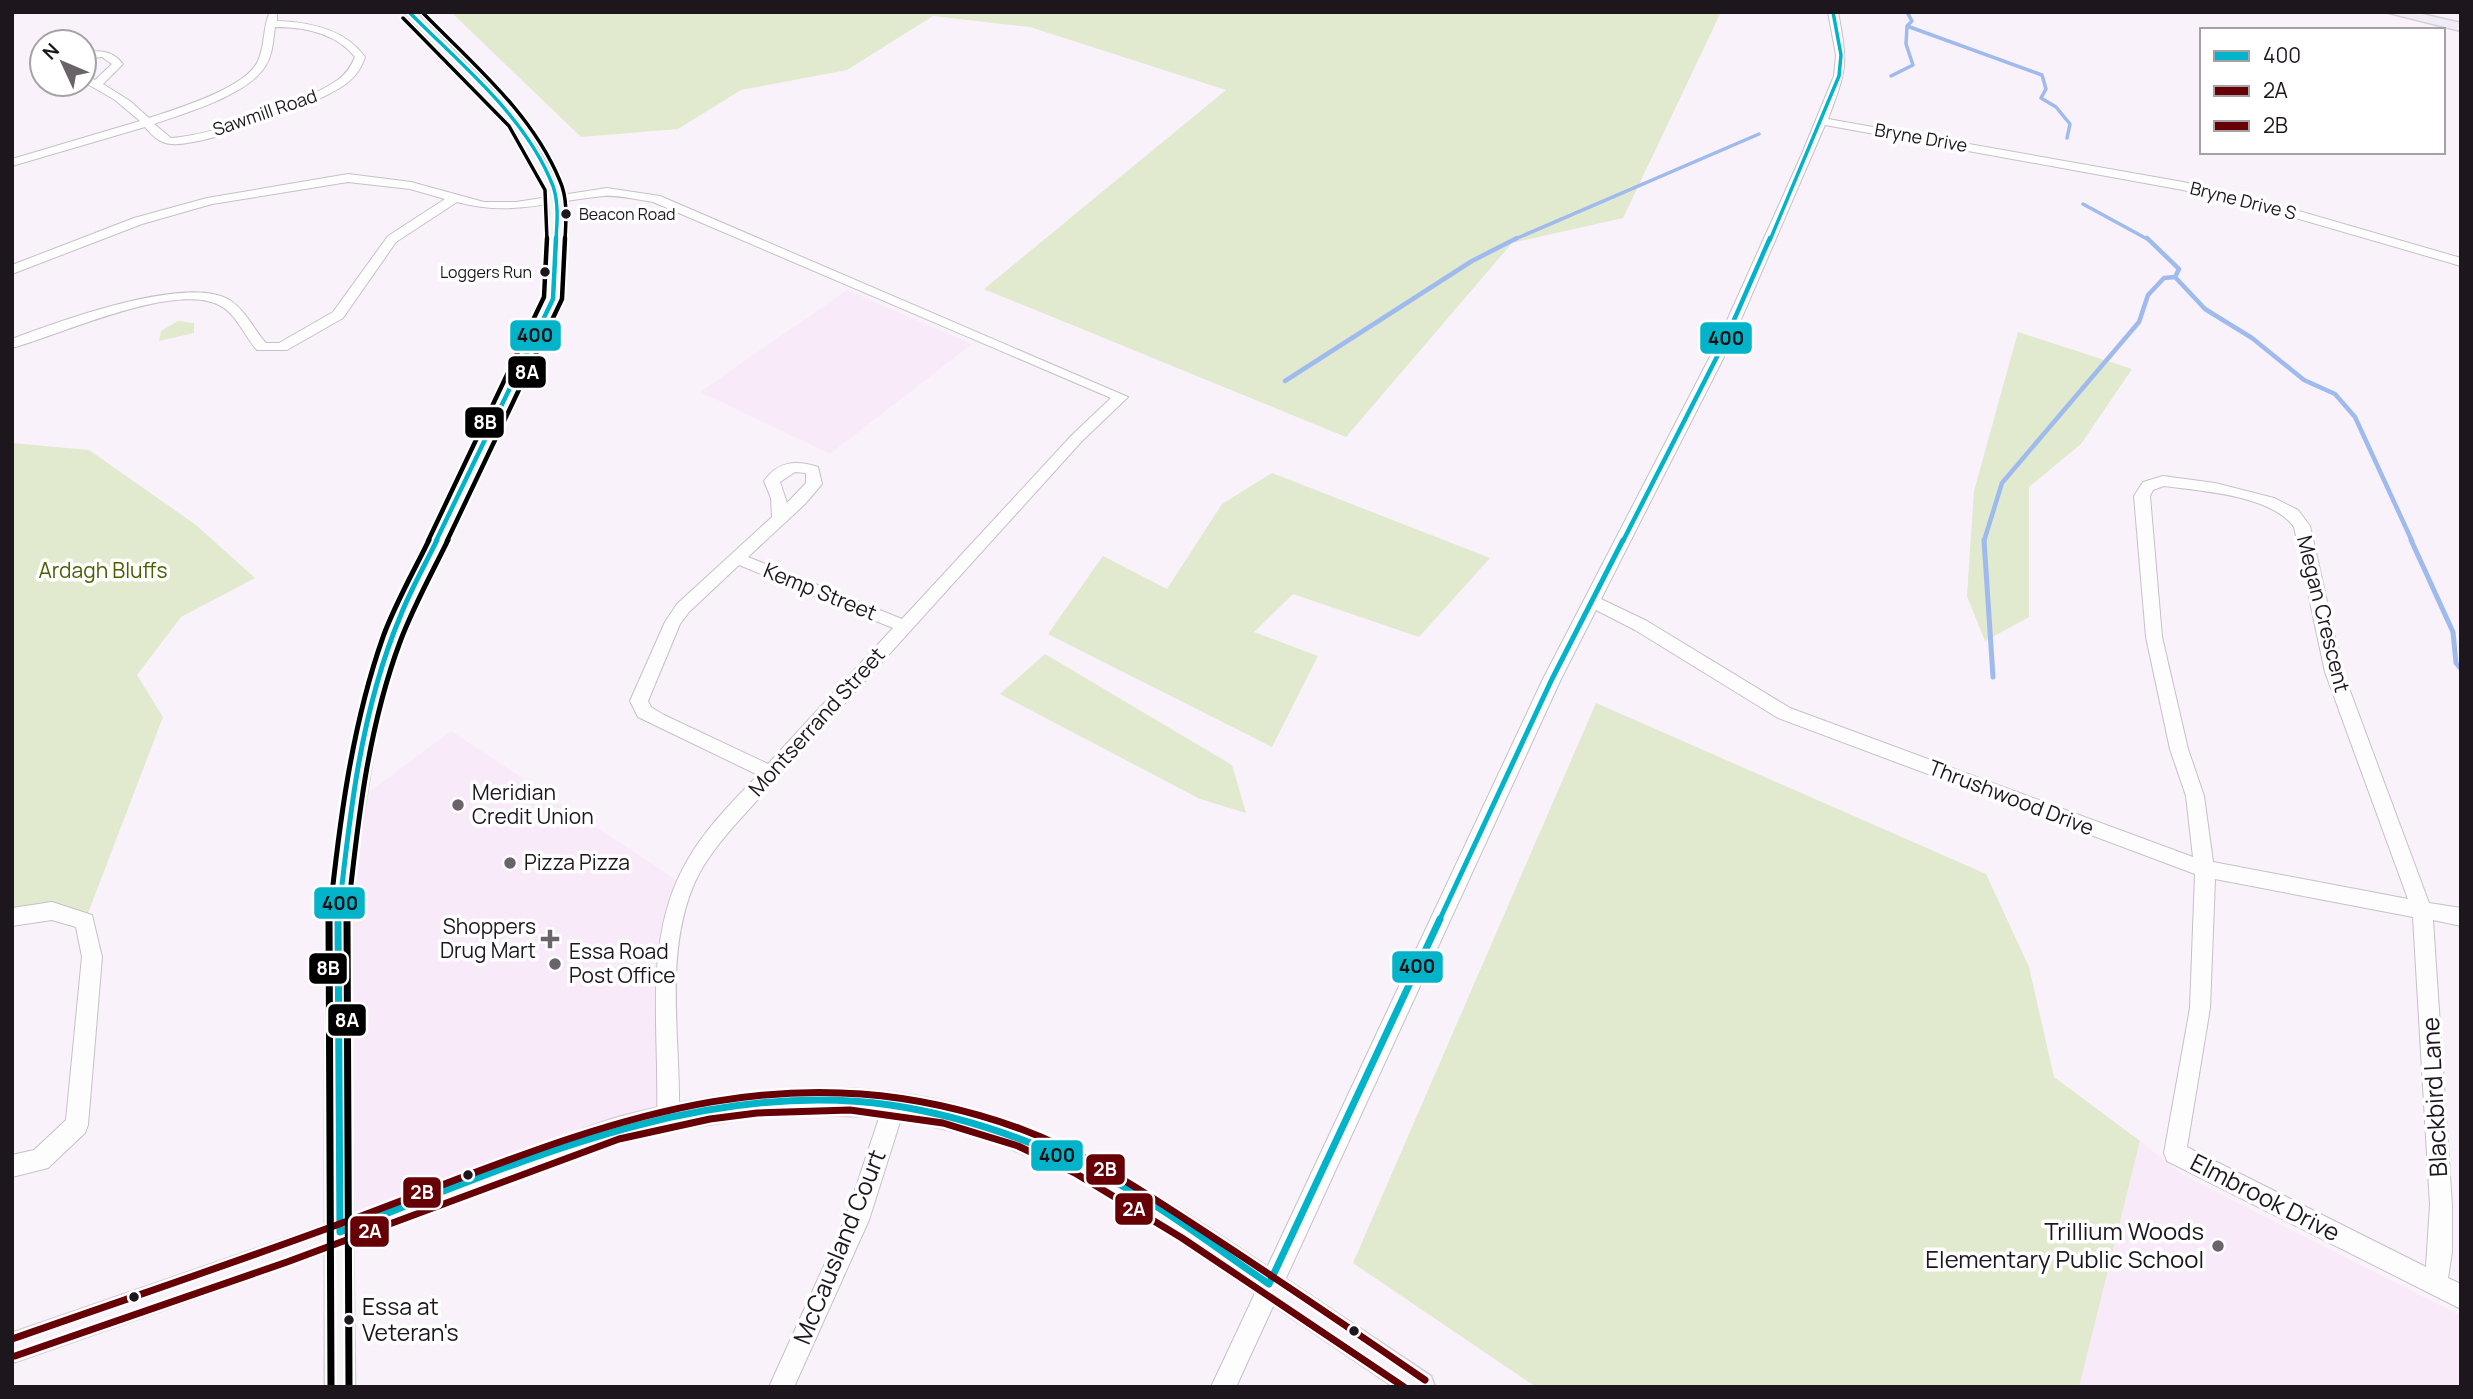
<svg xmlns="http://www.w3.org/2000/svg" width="2473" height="1399" viewBox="0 0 2473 1399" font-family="Manrope,sans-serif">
  <rect width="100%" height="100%" fill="#f9f2fa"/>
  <!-- built -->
  <path fill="#f9eafa" d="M847,290L972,344L830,454L700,392Z
    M451,731L684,885L674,924L668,1117L340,1232L337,928L353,804Z
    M2140,1141L2183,1175L2461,1316V1387H2079Z"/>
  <!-- green -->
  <path fill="#e1e9cf" d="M451,12H1721L1623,218L1512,243L1346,437L984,289L1226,90L1030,27L933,16L847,70L741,90L678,129L581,137Z
    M178,321L194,323V333L159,341L161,331Z
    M2018,332L2132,369L2081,444L2029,487V617L1985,641L1967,596L1974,491Z
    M12,443L89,450L196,525L255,578L181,617L137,675L163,717L85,921L12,917Z
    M1272,473L1490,558L1419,637L1293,594L1254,632L1318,656L1272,747L1048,634L1103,556L1167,589L1222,504Z
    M1045,654L1232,765L1246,813L1200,799L1000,694Z
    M1596,703L1986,874L2029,967L2054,1077L2140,1141L2079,1387H1536L1353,1263Z"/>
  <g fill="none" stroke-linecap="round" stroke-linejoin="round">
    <!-- stream-far2 -->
    <path stroke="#9fbaed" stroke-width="3.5" d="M1907,26L2042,75L2046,89L2041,98L2056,107L2070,124L2067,138
      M1891,76L1913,65L1906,44L1907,26L1912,21L1907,12
      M2083,204L2149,240
      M1513,240L1759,134"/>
    <!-- stream-far1 -->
    <path stroke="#9fbaed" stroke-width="4.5" d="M2147,238L2179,269L2175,277
      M2175,277L2205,309L2252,338L2304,380L2335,394L2355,417L2412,541
      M1285,381L1472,261L1517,238
      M1984,541L2002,483L2139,322L2148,295L2164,278L2175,277"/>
    <!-- stream -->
    <path stroke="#9fbaed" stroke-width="5" d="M1984,540L1993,677
      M2411,540L2453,632L2456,663L2461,669"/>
    <defs>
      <path id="minor" d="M1828,12H1838C1848,64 1847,69 1828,119L2183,182L2268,202L2461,258V266L2261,208L2183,190L1825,125L1730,345L1601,599L1647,621L1790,708L2193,857L2186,796L2170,749L2146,637L2134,496L2143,482L2163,476L2215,483L2274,498L2298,510L2310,526L2343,672L2429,903L2461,908V926L2433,920L2452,1205V1252L2448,1278L2461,1284V1309L2167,1161L2164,1153L2190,1008L2195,874L1778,718L1635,630L1596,610L1561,679L1236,1387H1211L1543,679L1716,345L1801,156L1834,76L1836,55ZM2164,486C2201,491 2271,495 2294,527L2325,672L2408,899L2213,862L2204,796L2188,749L2162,637L2150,496L2153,490ZM2215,879L2413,917L2430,1205L2426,1267L2187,1147L2210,1008Z
        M269,14H277V21C310,22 345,29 365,57C362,67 356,76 347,83C320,104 204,147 171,144C159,143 152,135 145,127L12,166V159L140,121L115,100L84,82V75L95,80L112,64L102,57L84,59V53C100,49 113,51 123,64L103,84L130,101L149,118C176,109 246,88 258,61C265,45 263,28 269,14ZM275,27C304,27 336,33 355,57C351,66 347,73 339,79C307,102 211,136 171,138L154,124C185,113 249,95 266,65C273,54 273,40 275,27Z
        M348,174L411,182L484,202H516L607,188L660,196L1128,397L1082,441L742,817C724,837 706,858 695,882C663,954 681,1041 679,1117L676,1125L668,1128L660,1125L657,1117C660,1032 642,938 687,861C705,829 732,802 758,775L638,717L630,701L665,622L677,604L772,517L771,498L764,481C778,461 796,460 818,467L822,484L805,504L748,557L902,619L1072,435L1111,398L653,202C638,200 620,195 604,196C549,201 512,217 457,202L396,242L343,318L287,350H257C245,337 236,313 219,305C173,282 60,335 12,348V339C57,322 190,273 231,301C246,311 254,330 266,343H279L333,312L388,236L445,199L410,189L348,182L212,204L142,224L12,274V265L134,218L207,198ZM795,472L806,473V483L787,503L780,482ZM739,565L893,628L768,764L664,715L651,707L648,701L680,624L689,612Z
        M52,902L92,915L102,957L88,1125L85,1133L48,1168L12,1177V1155L34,1150L66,1120L82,957L76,927L52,920L12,926V908Z
        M894,1096L902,1099L905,1106L869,1220L794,1387H769L846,1217L883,1106L886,1099Z"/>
      <path id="major" d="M403,12H416L521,118L560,187L564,213L561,299L402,638L379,718L357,855L349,928L353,1215C412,1193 471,1171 530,1150C559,1139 589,1126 619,1117C723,1089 839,1077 946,1102C1054,1127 1148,1188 1239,1248C1303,1291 1367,1333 1431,1376L1435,1387H1394L1177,1240L1069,1174L991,1140L898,1118L804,1114L756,1117L662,1132L616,1144L353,1242L355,1387H325V1253L12,1363V1333L325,1225V928L333,855L357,718L382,638L545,299L550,213L546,187L510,123Z"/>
      <path id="highway" d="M2385,12H2413L2461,23V31Z"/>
    </defs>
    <!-- minor casing -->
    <use href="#minor" stroke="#c6c0c7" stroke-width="2"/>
    <!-- major casing -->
    <use href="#major" stroke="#d4d0d5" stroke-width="3"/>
    <!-- highway casing -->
    <use href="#highway" stroke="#d4d0d5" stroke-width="3"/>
    <!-- minor -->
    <use href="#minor" fill="#fefdfe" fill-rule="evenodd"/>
    <!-- major -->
    <use href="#major" fill="#f6f2f8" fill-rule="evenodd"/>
    <!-- highway -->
    <use href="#highway" fill="#f0ebf4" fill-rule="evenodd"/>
    <defs>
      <path id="bus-1-far3" d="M409,12C460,64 526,116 553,186C559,203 557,223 556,240
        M1770,240L1839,76L1841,55L1833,12"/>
      <path id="bus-1-far2" d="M436,541L553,299L556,238
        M1623,541L1723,345L1770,238"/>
      <path id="bus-1-far1" d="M338,921C349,820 360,712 400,617C410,591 425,565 437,540
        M1439,921L1552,679L1623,540"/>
      <path id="bus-1" d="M338,919L340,1232
        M340,1232C512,1165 701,1078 890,1105C958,1115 1025,1138 1086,1167C1152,1198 1210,1244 1269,1284
        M1269,1284L1440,919"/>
      <path id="bus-2" d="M15,1356L287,1262L619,1139L710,1119L757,1113L850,1110L943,1123L1018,1146L1075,1173L1182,1238L1404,1387"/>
      <path id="bus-3" d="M12,1339C126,1299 240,1261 353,1219C583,1133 772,1039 1021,1129C1086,1153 1144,1192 1202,1230C1277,1279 1351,1329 1425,1380"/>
      <path id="bus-4-far3" d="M422,12C473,64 532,113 560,181C568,199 566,221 565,240"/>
      <path id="bus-4-far2" d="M447,541L562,299L565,238"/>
      <path id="bus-4-far1" d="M347,921C357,828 367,730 400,642C413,607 432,573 448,540"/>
      <path id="bus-4" d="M347,919L349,1387"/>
      <path id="bus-5-far3" d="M403,18L509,126L545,190L547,240"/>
      <path id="bus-5-far2" d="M428,541L544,297L547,238"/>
      <path id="bus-5-far1" d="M329,921C339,826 351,728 383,637C395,604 414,571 429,540"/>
      <path id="bus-5" d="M329,919L331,1387"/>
    </defs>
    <!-- bus-1-far3 casing -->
    <use href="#bus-1-far3" stroke="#fff" stroke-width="7"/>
    <!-- bus-1-far2 casing -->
    <use href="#bus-1-far2" stroke="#fff" stroke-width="9"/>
    <!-- bus-1-far1 casing -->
    <use href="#bus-1-far1" stroke="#fff" stroke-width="10"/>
    <!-- bus-1 casing -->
    <use href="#bus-1" stroke="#fff" stroke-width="12"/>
    <!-- bus-2 casing -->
    <use href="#bus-2" stroke="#fff" stroke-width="12"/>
    <!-- bus-3 casing -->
    <use href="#bus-3" stroke="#fff" stroke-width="12"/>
    <!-- bus-4-far3 casing -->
    <use href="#bus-4-far3" stroke="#fff" stroke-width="7"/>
    <!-- bus-4-far2 casing -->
    <use href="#bus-4-far2" stroke="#fff" stroke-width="9"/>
    <!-- bus-4-far1 casing -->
    <use href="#bus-4-far1" stroke="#fff" stroke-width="10"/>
    <!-- bus-4 casing -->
    <use href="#bus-4" stroke="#fff" stroke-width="12"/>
    <!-- bus-5-far3 casing -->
    <use href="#bus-5-far3" stroke="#fff" stroke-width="7"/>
    <!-- bus-5-far2 casing -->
    <use href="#bus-5-far2" stroke="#fff" stroke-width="9"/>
    <!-- bus-5-far1 casing -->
    <use href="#bus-5-far1" stroke="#fff" stroke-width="10"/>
    <!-- bus-5 casing -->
    <use href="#bus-5" stroke="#fff" stroke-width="12"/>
    <!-- bus-1-far3 -->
    <use href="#bus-1-far3" stroke="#03b3c9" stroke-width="3.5"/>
    <!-- bus-1-far2 -->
    <use href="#bus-1-far2" stroke="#03b3c9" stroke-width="4.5"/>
    <!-- bus-1-far1 -->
    <use href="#bus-1-far1" stroke="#03b3c9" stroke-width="5"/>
    <!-- bus-1 -->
    <use href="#bus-1" stroke="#03b3c9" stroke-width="7"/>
    <!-- bus-2 -->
    <use href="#bus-2" stroke="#660006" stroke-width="7"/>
    <!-- bus-3 -->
    <use href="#bus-3" stroke="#660006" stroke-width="7"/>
    <!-- bus-4-far3 -->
    <use href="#bus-4-far3" stroke="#000" stroke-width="3.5"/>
    <!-- bus-4-far2 -->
    <use href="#bus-4-far2" stroke="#000" stroke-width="4.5"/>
    <!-- bus-4-far1 -->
    <use href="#bus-4-far1" stroke="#000" stroke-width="5"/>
    <!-- bus-4 -->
    <use href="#bus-4" stroke="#000" stroke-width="7"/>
    <!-- bus-5-far3 -->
    <use href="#bus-5-far3" stroke="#000" stroke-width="3.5"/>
    <!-- bus-5-far2 -->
    <use href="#bus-5-far2" stroke="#000" stroke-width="4.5"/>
    <!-- bus-5-far1 -->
    <use href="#bus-5-far1" stroke="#000" stroke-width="5"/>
    <!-- bus-5 -->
    <use href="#bus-5" stroke="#000" stroke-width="7"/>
  </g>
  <!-- markers -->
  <g fill="#1d171d" stroke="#fff" stroke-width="2.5">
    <circle cx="566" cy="214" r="6"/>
    <circle cx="545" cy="272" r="6"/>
    <circle cx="468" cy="1175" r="6"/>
    <circle cx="134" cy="1297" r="6"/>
    <circle cx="349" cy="1320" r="6"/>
    <circle cx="1354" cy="1331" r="6"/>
  </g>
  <g fill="#6a646a" stroke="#fff" stroke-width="2.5">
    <circle cx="458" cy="805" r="7"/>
    <circle cx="510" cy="863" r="7"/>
    <path d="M546.5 928.5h7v7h7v7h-7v7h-7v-7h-7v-7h7z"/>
    <circle cx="555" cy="964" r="7"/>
    <circle cx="2218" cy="1246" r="7"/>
  </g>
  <g text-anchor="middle" stroke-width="7" stroke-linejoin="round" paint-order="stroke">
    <!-- far-bus labels -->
    <g font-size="16" fill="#1d171d" stroke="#fff" text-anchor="start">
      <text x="579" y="220">Beacon Road</text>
      <text x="532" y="278" text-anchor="end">Loggers Run</text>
    </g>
    <!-- far-street labels -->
    <g font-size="18" fill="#1d171d" stroke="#fff">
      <text transform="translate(265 113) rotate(-19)" y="6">Sawmill Road</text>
      <text transform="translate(1921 138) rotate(10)" y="6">Bryne Drive</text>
      <text transform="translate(2243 201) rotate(14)" y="6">Bryne Drive S</text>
    </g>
    <!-- park labels -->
    <g font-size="21" fill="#496000" stroke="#fff">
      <text x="103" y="578">Ardagh Bluffs</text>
    </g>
    <!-- street labels -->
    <g font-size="21" fill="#1d171d" stroke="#fff">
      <text transform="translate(820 592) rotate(22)" y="7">Kemp Street</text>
      <text transform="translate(2323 614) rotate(76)" y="7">Megan Crescent</text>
      <text transform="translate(817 722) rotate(-48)" y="7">Montserrand Street</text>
      <text transform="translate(2011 798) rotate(21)" y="7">Thrushwood Drive</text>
    </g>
    <!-- poi labels -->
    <g font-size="21" fill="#1d171d" stroke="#fff" text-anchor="start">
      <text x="472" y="800">Meridian<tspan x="472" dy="24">Credit Union</tspan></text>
      <text x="524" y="870">Pizza Pizza</text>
      <text x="536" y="934" text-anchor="end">Shoppers<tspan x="536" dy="24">Drug Mart</tspan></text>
      <text x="569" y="959">Essa Road<tspan x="569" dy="24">Post Office</tspan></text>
    </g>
    <!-- near-bus labels -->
    <g font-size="23" fill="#1d171d" stroke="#fff" text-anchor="start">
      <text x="362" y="1315">Essa at<tspan x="362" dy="26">Veteran's</tspan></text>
    </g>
    <!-- near-street labels -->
    <g font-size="24" fill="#1d171d" stroke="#fff">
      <text transform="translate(2435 1097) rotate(-93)" y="8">Blackbird Lane</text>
      <text transform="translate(2265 1198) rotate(27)" y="8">Elmbrook Drive</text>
      <text transform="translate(840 1247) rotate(-68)" y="8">McCausland Court</text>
    </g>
    <!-- near-poi labels -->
    <g font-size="24" fill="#1d171d" stroke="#fff" text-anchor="end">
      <text x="2204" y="1240">Trillium Woods<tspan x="2204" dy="28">Elementary Public School</tspan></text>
    </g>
  </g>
  <g stroke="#fff" stroke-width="2.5">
    <rect x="509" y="319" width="53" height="33" rx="7" fill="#03b3c9"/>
    <rect x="1699" y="321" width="54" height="34" rx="7" fill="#03b3c9"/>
    <rect x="507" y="355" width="40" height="34" rx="7" fill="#000"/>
    <rect x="464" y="406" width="41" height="33" rx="7" fill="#000"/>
    <rect x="313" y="886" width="53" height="34" rx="7" fill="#03b3c9"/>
    <rect x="1391" y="950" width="53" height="34" rx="7" fill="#03b3c9"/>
    <rect x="308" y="952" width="40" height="33" rx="7" fill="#000"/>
    <rect x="327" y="1003" width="40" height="34" rx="7" fill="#000"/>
    <rect x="1030" y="1139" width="54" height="33" rx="7" fill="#03b3c9"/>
    <rect x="1085" y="1153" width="41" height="33" rx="7" fill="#660006"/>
    <rect x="402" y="1176" width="40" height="33" rx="7" fill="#660006"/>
    <rect x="1114" y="1192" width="40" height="34" rx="7" fill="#660006"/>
    <rect x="349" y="1215" width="41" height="33" rx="7" fill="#660006"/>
  </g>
  <g font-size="19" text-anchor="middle" font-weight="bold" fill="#fff">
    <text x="527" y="379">8A</text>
    <text x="485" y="429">8B</text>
    <text x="328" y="975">8B</text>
    <text x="347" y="1027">8A</text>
    <text x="1105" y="1176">2B</text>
    <text x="422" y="1199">2B</text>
    <text x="1134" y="1216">2A</text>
    <text x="370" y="1238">2A</text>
  </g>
  <g font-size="19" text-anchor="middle" font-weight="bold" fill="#111">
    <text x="535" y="342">400</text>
    <text x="1726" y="345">400</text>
    <text x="340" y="910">400</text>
    <text x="1417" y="973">400</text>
    <text x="1057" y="1162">400</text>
  </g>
  <!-- border -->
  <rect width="2473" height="1399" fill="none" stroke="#1d171d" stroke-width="28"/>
  <!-- legend -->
  <rect x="2200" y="28" width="245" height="126" fill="#ffffff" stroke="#a5a2a5" stroke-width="2"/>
  <rect x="2214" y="51" width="35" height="10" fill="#03b3c9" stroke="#a5a2a5" stroke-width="2"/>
  <text x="2263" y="63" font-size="21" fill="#1d171d">400</text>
  <rect x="2214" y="86" width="35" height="10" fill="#660006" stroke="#a5a2a5" stroke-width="2"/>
  <text x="2263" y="98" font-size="21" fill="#1d171d">2A</text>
  <rect x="2214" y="121" width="35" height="10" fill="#660006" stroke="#a5a2a5" stroke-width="2"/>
  <text x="2263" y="133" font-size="21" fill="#1d171d">2B</text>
  <!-- north arrow -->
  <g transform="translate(63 63) rotate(314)"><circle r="33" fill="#ffffff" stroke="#a5a2a5" stroke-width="2"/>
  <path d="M0-5L12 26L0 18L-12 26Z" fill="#6a646a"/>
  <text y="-10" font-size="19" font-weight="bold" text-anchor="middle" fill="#1d171d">N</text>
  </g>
</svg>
